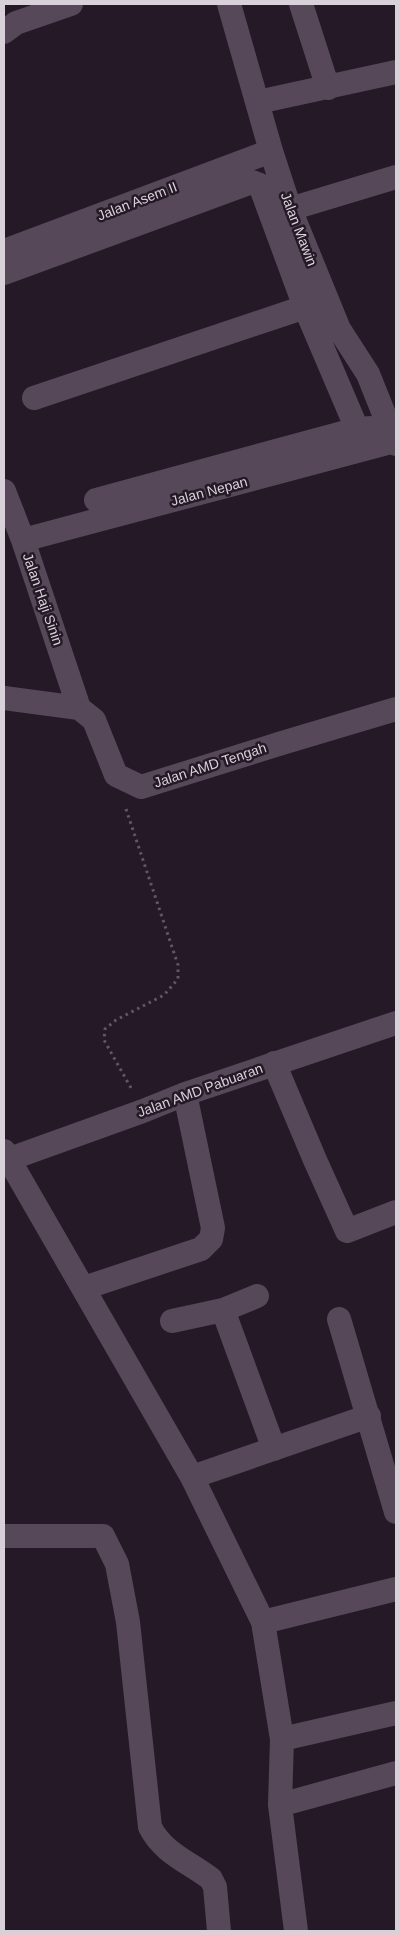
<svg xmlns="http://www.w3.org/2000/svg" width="400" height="1935" viewBox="0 0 400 1935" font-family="Helvetica,sans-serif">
  <rect width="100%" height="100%" fill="#251927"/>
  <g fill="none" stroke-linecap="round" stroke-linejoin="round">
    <!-- path -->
    <path stroke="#615763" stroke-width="3" stroke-dasharray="2.5 4" stroke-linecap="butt" d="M126,809L178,965V979L164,995L116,1020L105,1029L104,1040L131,1088"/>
    <!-- street -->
    <path stroke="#564858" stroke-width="24" d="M229,4L271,151L290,209L339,329L368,374L396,444
      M301,4L328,88
      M4,32L16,23L71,4
      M258,102L396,72
      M290,209L396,177
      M4,251L271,151
      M4,273L252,182L260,185L305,307L357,429
      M34,398L305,307
      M4,491L23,540L79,708
      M96,500L357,429L372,428
      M23,540L395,441
      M4,698L79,708L94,720L116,775L141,787L282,743L396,709
      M274,1063L315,1160L347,1231L396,1212
      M4,1151L192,1477L263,1622L282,1739L280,1805L296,1931
      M4,1161L143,1111L185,1094L396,1023
      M84,1288L201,1249L211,1239L213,1228L185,1094
      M223,1310L274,1449
      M339,1319L396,1512
      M172,1321L223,1310L257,1296
      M192,1477L369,1416
      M4,1536H103L117,1564L128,1622L150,1827C163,1853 189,1862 211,1879L215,1887L219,1931
      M263,1622L396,1589
      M282,1739L396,1713
      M280,1805L396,1773"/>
  </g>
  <g text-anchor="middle" stroke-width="5" stroke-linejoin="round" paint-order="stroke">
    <!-- street labels -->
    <g font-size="14" fill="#d9d1da" stroke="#251927">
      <text transform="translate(137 201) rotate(-21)" y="5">Jalan Asem II</text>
      <text transform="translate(299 229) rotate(69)" y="5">Jalan Mawin</text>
      <text transform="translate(209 491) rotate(-15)" y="5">Jalan Nepan</text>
      <text transform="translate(43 599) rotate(71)" y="5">Jalan Haji Sinin</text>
      <text transform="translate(210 765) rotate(-18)" y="5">Jalan AMD Tengah</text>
      <text transform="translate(200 1090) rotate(-20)" y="5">Jalan AMD Pabuaran</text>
    </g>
  </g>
  <!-- border -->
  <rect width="400" height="1935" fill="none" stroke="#d9d1da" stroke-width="10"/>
</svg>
